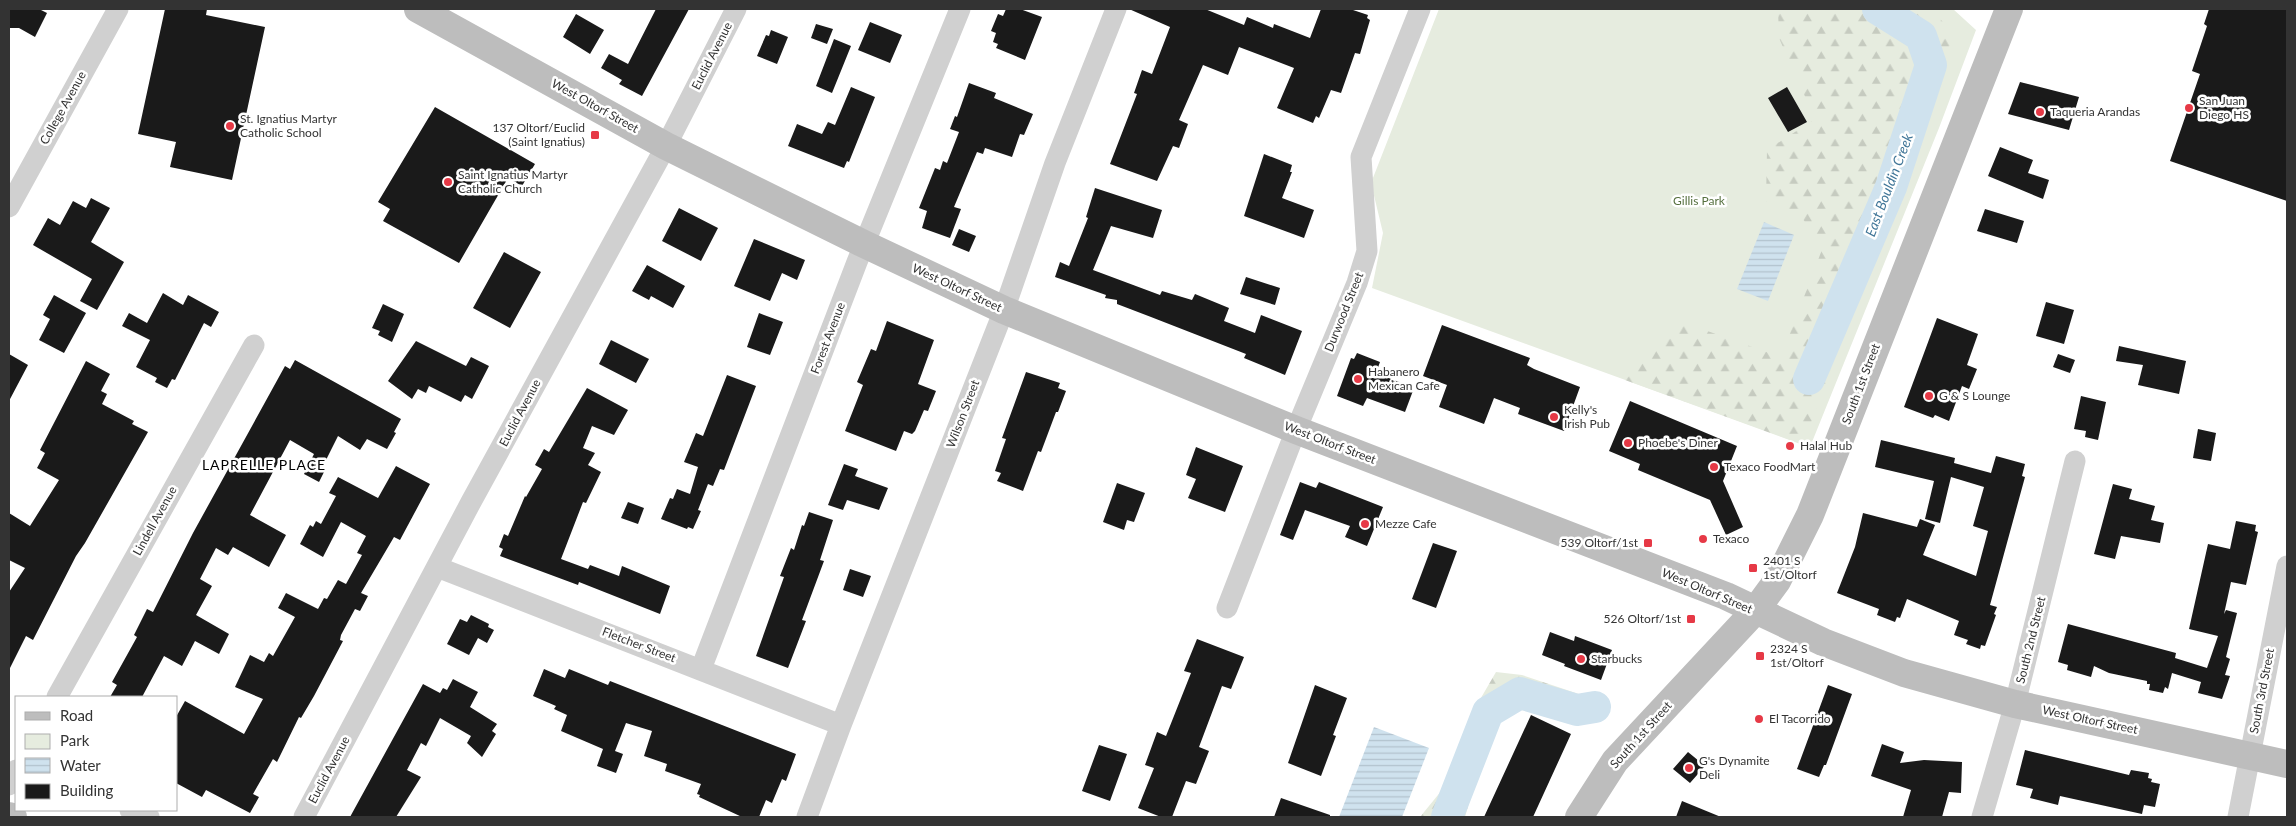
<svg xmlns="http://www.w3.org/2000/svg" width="2296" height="826" viewBox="0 0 2296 826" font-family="Lato,sans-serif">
  <defs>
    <pattern id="forest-firs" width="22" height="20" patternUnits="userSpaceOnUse" patternTransform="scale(1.25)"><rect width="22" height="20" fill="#e6ecdf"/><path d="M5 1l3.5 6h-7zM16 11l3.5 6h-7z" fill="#c6cbc0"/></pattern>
    <pattern id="water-rules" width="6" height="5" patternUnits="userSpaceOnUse" patternTransform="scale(1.25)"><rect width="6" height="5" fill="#cfe2ee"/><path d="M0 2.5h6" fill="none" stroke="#b2c2cd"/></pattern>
  </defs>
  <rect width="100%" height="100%" fill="#fff"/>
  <!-- green -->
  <path fill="#e6ecdf" d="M1439,9H1953L1976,30L1939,128L1810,447L1372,288L1383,233L1371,183Z"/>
  <!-- forest -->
  <path fill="url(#forest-firs)" d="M1778,9H1931L1954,34L1803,445L1625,380L1682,322L1781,357L1823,247L1802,218L1766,201L1767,150L1815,119L1779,38Z
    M1496,672L1522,675L1591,698L1567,712C1539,705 1516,693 1494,718L1465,817H1420L1442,790L1478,703Z"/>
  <!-- water -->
  <path fill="url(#water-rules)" d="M1764,222L1794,235L1768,301L1737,289Z
    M1374,727L1429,748L1402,817H1339Z"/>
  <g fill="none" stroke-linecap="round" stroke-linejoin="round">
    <!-- river -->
    <path stroke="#cfe2ee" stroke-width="32" d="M1809,379L1891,187L1931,65L1921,36L1878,9
      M1447,817L1488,712L1520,693L1577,710L1595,707"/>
  </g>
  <!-- building -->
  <path fill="#1a1a1a" d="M9,9H39L47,13L35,37L19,28H9Z
    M165,9H207L206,15L265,27L232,180L170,167L176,142L138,134Z
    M656,9H689L642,96L619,84L622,80L601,68L609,54L628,64Z
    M1006,9H1020L1042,17L1025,60L996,48L998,44L993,42L996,33L991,31L998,14L1003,16Z
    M1129,9H1205L1244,25L1247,17L1273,28L1274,24L1310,38L1321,9H1350L1368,15L1367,18L1370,20L1360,54L1355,53L1341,93L1331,90L1319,118L1316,116L1313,123L1277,108L1294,68L1239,47L1228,75L1203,65L1179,120L1188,124L1179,148L1173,146L1157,181L1110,164L1137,94L1134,93L1142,70L1152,74L1170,27Z
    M2209,9H2287V201L2170,161L2200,74L2192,71L2207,26L2204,24Z
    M576,14L604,30L590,54L563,37Z
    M870,22L902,35L890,63L858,50Z
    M816,24L833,29L827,44L811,38Z
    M771,30L788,37L777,64L757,56L766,35L769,36Z
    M834,39L851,46L832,93L816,86Z
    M2020,82L2079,97L2069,130L2008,114Z
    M969,83L996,93L994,98L1033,114L1024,135L1020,134L1012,157L985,148L983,154L977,152L954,207L961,209L950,238L922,228L927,211L919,208L935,168L940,170L943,161L947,163L959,132L950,129L955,116L957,117Z
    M851,87L875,97L849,162L847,161L844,168L788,146L797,124L822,134L828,122L835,125Z
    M1787,87L1807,122L1788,132L1768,98Z
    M435,107L535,164L522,186L508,178L459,263L383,221L390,209L378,202Z
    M2000,147L2033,160L2028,173L2049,180L2043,199L1988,176Z
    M1264,154L1292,165L1290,172H1292L1282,198L1314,210L1304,238L1244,216Z
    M1095,188L1162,210L1153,238L1111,226L1093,270L1160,295L1162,291L1192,300L1195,294L1229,308L1224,321L1255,333L1261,315L1302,331L1285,375L1244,358L1246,354L1151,317L1117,304V300L1105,298L1106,295L1055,277L1060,262L1069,266L1088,218L1086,217Z
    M91,198L110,208L91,242L124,262L97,310L80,301L92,279L33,245L48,218L60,225L73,201L86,208Z
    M679,208L718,228L701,261L662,241Z
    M1985,209L2024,221L2017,243L1977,231Z
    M959,229L976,236L969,252L952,245Z
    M754,239L805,260L797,280L782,273L770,301L734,286Z
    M504,252L541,272L510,328L473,308Z
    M647,265L685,286L673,308L651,296L649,300L632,291Z
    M1246,277L1280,288L1275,305L1240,294Z
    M163,293L183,305L188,295L219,312L211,327L204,323L175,380L172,379L167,388L155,382L157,378L136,367L150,340L122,326L129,313L147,323Z
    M54,295L86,313L64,353L39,340L50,319L43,315Z
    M2046,302L2074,310L2064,344L2036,336Z
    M383,304L404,314L392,342L378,335L380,331L372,328Z
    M759,313L783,322L770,355L747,347Z
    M1937,318L1978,334L1967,365L1977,369L1969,389L1962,386L1949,421L1935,415L1933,418L1904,407Z
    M887,321L934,340L918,384L936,391L928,411L924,410L915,431L912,434L904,431L896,451L845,431L863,385L857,382L871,349L876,351Z
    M1442,325L1530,358L1527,365L1534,369L1580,387L1564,431L1518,414L1520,408L1494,398L1484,424L1439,407L1447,385L1423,376Z
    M611,340L649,359L636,383L599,364Z
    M416,341L466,366L471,357L489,366L472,399L465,395L461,402L429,386L426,393L418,389L412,399L388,381Z
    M2119,346L2186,361L2179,394L2138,385L2143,365L2116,361Z
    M1357,353L1380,362L1376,373L1414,388L1405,412L1367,398L1363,406L1337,396L1351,358L1354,359Z
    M9,354L28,365L9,401Z
    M2058,354L2075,360L2070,373L2053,367Z
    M295,360L401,419L394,432L396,433L387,449L367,439L360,450L338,436L323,466L326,468L319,482L304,474L314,454L290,440L250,515L286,535L269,567L233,547L228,555L216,548L200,579L212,586L196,615L229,634L219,654L195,641L182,666L164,656L142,697H110L117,685L112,682L137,637L134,635L147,609L153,612L193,533L285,366L290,369Z
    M86,361L110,374L101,391L107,394L102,404L134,421L132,424L148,432L85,543L76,556L33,640L26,636L9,670V592L25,568L9,560V513L30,526L59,480L37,468L45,453L40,450Z
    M1026,372L1060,383L1058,388L1066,391L1058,412H1056L1041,452L1038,451L1023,491L997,481L1001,473L995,471L1006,439L1002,438Z
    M727,375L756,386L724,470L720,469L713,486L708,484L698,510L701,511L693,529L688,527L687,529L661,519L670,498L673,499L677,489L690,494L698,467L684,462L696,433L703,436Z
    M587,388L628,410L614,435L592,426L583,448L595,453L588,465L601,472L586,503L583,502L561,559L588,569L590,565L619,576L622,566L670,586L660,614L579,582L578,585L500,556L503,549L499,547L504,534L508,536L525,496L526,497L542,469L535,465L544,449L549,452Z
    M2081,396L2106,402L2098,440L2085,437L2086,431L2074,429Z
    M1630,401L1737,446L1723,481L1743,527L1726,535L1710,500L1638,470L1640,464L1609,451Z
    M2198,429L2216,433L2211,461L2193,458Z
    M1881,440L1955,458L1954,463L1991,473L1996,456L2025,464L2022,476L2025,477L1990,605L1997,607L1994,614L1996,615L1985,646L1981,645L1980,649L1966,644L1968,640L1954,635L1959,621L1907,599L1900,618L1897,617L1895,622L1877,615L1879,609L1837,593L1855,547L1863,513L1917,527L1920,519L1935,525L1923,555L1976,576L1988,531L1973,526L1984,487L1951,477L1940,523L1925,519L1934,481L1875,467Z
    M1196,447L1243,466L1225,512L1188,498L1196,479L1186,475Z
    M844,464L858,469L855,476L888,488L879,510L847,500L843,510L828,505Z
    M396,466L430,484L400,540L394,537L361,593L368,596L360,611L355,609L341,635L340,640L343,641L314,696L301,718L299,717L277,762L273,759L253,794L259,797L250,813L206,790L202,797L176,783V717L185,701L244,734L263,699L235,687L250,655L264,662L269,653L273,656L295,617L278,608L286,593L318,609L324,598L327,599L338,580L346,584L362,555L357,553L366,536L341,522L323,557L300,544L310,525L313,527L316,521L321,524L336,496L329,493L338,477L378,498Z
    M1300,482L1316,488L1319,482L1383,507L1367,546L1345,537L1350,526L1305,510L1293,540L1280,535Z
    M1117,483L1145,493L1134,522L1127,520L1124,530L1103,522Z
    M2113,484L2132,489L2129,499L2155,506L2151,520L2164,523L2160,543L2121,536L2115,559L2094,554Z
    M628,502L644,508L638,524L621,518Z
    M809,512L833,520L820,560L824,561L802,620L806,621L788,668L756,656L784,577L780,576L791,548L794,550L802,525L804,526Z
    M2236,521L2256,525L2255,531L2258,532L2246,585L2231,582L2224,614L2226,610L2237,613L2226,657L2230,659L2225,675L2230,676L2222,699L2198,693L2201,682L2172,673L2168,689L2165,687L2163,693L2149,690L2150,684H2147V681L2109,673L2094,666L2091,677L2067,670L2068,665L2058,662L2068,624L2176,653L2175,658L2207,668L2218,636L2189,629L2208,544L2230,549Z
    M1433,543L1457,551L1436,608L1412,599Z
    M850,569L871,576L863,597L843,590Z
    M471,615L489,624L488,627L494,630L487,643L478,638L469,655L447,644L460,619L467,622Z
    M1550,632L1574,641L1575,636L1612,650L1601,680L1564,666L1565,664L1542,655Z
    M1197,639L1244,657L1231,689L1222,686L1199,747L1209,751L1196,784L1186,781L1172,817H1161L1138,808L1154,768L1145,765L1157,732L1166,736L1191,673L1184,671Z
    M544,669L565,678L569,669L608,685L610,681L796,754L786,781L782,779L772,803L766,800L759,817H742L699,797L700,795L697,794L701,784L665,771L667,764L644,756L652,731L626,723L615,751L623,754L616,773L597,766L603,749L561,731L567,715L554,709L556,706L533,696Z
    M453,679L478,692L470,707L497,724L492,731L496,734L482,757L467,743L471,736L440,718L426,746L421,743L407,770L421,777L396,817H350L423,684L440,693L443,688L447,690Z
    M1315,685L1347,698L1333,735L1336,736L1321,776L1288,763Z
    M1828,685L1852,694L1826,765H1824L1819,777L1797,769Z
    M1531,715L1571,734L1533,817H1484Z
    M1882,744L1904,752L1900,763L1924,760L1962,762L1961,793L1949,792L1942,817H1903L1911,790L1871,776Z
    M1099,745L1127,754L1110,801L1082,791Z
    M2025,750L2129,775L2131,770L2149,773L2148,778L2152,779L2151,782L2160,784L2155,807L2144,805L2142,814L2060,796L2058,805L2030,798L2033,789L2016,785Z
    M1688,752L1705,766L1690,783L1673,769Z
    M1281,798L1330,815V817H1274Z
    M1682,801L1721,817H1676Z"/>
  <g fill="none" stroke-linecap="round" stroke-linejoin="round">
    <!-- street -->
    <path stroke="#d0d0d0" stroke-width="21" d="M9,207L118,9
      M437,567L841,725
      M1227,608L1296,430L1357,283L1367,251L1361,157L1420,9
      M701,669L857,262L960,9
      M57,697L254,345
      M9,785L16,770
      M130,810L149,817
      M304,817L471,502L666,146L736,9
      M807,817L841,725L1004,310L1055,163L1116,9
      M1982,817L2015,704L2075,461
      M2238,817L2287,566"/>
    <!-- secondary -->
    <path stroke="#bdbdbd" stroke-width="28" d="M418,9L666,146L864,244L1004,310L1296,430L1726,596L1823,642L1904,673L2015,704L2287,764
      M9,816L13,817
      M1579,817L1615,761L1755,611L1777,581L1810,515L2009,9"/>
  </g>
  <!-- markers -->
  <g fill="#e63946" stroke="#fff" stroke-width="2">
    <circle cx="2189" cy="108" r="5"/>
    <circle cx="2040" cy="112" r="5"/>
    <circle cx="230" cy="126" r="5"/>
    <rect x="590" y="130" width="10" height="10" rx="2.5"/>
    <circle cx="448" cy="182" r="5"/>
    <circle cx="1358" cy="379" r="5"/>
    <circle cx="1929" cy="396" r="5"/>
    <circle cx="1554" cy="417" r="5"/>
    <circle cx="1628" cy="443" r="5"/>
    <circle cx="1790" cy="446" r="5"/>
    <circle cx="1714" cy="467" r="5"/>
    <circle cx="1365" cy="524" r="5"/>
    <circle cx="1703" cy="539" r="5"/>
    <rect x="1643" y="538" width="10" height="10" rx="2.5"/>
    <rect x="1748" y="563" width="10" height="10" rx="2.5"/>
    <rect x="1686" y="614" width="10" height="10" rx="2.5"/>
    <rect x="1755" y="651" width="10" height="10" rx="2.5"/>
    <circle cx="1581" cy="659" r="5"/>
    <circle cx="1759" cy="719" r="5"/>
    <circle cx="1689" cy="768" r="5"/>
  </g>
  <g text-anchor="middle" stroke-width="5" stroke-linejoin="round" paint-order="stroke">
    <!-- street labels -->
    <g font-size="12" fill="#333" stroke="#fff">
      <text transform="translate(712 56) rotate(-63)" y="4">Euclid Avenue</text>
      <text transform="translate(595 106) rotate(29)" y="4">West Oltorf Street</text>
      <text transform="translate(63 108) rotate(-61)" y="4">College Avenue</text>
      <text transform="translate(957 288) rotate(25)" y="4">West Oltorf Street</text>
      <text transform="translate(1344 312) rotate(-68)" y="4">Durwood Street</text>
      <text transform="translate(828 338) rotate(-69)" y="4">Forest Avenue</text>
      <text transform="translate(1861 384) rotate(-69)" y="4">South 1st Street</text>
      <text transform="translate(520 413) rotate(-62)" y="4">Euclid Avenue</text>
      <text transform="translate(963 414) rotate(-69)" y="4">Wilson Street</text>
      <text transform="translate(1330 443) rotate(21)" y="4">West Oltorf Street</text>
      <text transform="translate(155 521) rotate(-61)" y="4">Lindell Avenue</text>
      <text transform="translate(1707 591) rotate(23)" y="4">West Oltorf Street</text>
      <text transform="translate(2031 640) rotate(-76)" y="4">South 2nd Street</text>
      <text transform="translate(639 645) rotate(21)" y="4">Fletcher Street</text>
      <text transform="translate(2262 691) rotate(-79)" y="4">South 3rd Street</text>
      <text transform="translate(2090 720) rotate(12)" y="4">West Oltorf Street</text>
      <text transform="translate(1641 735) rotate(-48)" y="4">South 1st Street</text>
      <text transform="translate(329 770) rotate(-62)" y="4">Euclid Avenue</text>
    </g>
    <!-- poi labels -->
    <g font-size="12" fill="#333" stroke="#fff" text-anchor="start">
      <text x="2199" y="105">San Juan<tspan x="2199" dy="14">Diego HS</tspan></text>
      <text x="2050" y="116">Taqueria Arandas</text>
      <text x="240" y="123">St. Ignatius Martyr<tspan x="240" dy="14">Catholic School</tspan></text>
      <text x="585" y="132" text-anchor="end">137 Oltorf/Euclid<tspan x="585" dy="14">(Saint Ignatius)</tspan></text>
      <text x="458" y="179">Saint Ignatius Martyr<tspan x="458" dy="14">Catholic Church</tspan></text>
      <text x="1368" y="376">Habanero<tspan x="1368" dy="14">Mexican Cafe</tspan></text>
      <text x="1939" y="400">G &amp; S Lounge</text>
      <text x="1564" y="414">Kelly's<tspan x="1564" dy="14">Irish Pub</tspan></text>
      <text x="1638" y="447">Phoebe's Diner</text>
      <text x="1800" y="450">Halal Hub</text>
      <text x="1724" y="471">Texaco FoodMart</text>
      <text x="1375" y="528">Mezze Cafe</text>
      <text x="1713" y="543">Texaco</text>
      <text x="1638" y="547" text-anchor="end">539 Oltorf/1st</text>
      <text x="1763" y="565">2401 S<tspan x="1763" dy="14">1st/Oltorf</tspan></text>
      <text x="1681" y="623" text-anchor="end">526 Oltorf/1st</text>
      <text x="1770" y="653">2324 S<tspan x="1770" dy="14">1st/Oltorf</tspan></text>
      <text x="1591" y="663">Starbucks</text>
      <text x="1769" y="723">El Tacorrido</text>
      <text x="1699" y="765">G's Dynamite<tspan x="1699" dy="14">Deli</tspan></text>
    </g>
    <!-- park labels -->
    <g font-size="12" fill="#56703f" stroke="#fff">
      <text x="1699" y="205">Gillis Park</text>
    </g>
    <!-- water labels -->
    <g font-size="14" font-style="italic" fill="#3f7597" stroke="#fff">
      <text transform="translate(1889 185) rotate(-69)" y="5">East Bouldin Creek</text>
    </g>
    <!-- neighbourhood labels -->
    <g font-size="14" letter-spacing="1" fill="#000" stroke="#fff">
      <text x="264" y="470">LAPRELLE PLACE</text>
    </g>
  </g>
  <!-- border -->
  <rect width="2296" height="826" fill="none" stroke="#333333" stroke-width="20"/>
  <!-- legend -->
  <rect x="15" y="696" width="162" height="115" fill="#ffffff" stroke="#adadad"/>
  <rect x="25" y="712" width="25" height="8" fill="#bdbdbd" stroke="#adadad"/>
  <text x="60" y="721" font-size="15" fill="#333333">Road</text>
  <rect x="25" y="734" width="25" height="15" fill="#e6ecdf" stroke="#adadad"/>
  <text x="60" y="746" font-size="15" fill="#333333">Park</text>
  <rect x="25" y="758" width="25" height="15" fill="url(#water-rules)" stroke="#adadad"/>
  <text x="60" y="771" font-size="15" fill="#333333">Water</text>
  <rect x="25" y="784" width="25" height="15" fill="#1a1a1a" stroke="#adadad"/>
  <text x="60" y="796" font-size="15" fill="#333333">Building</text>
</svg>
